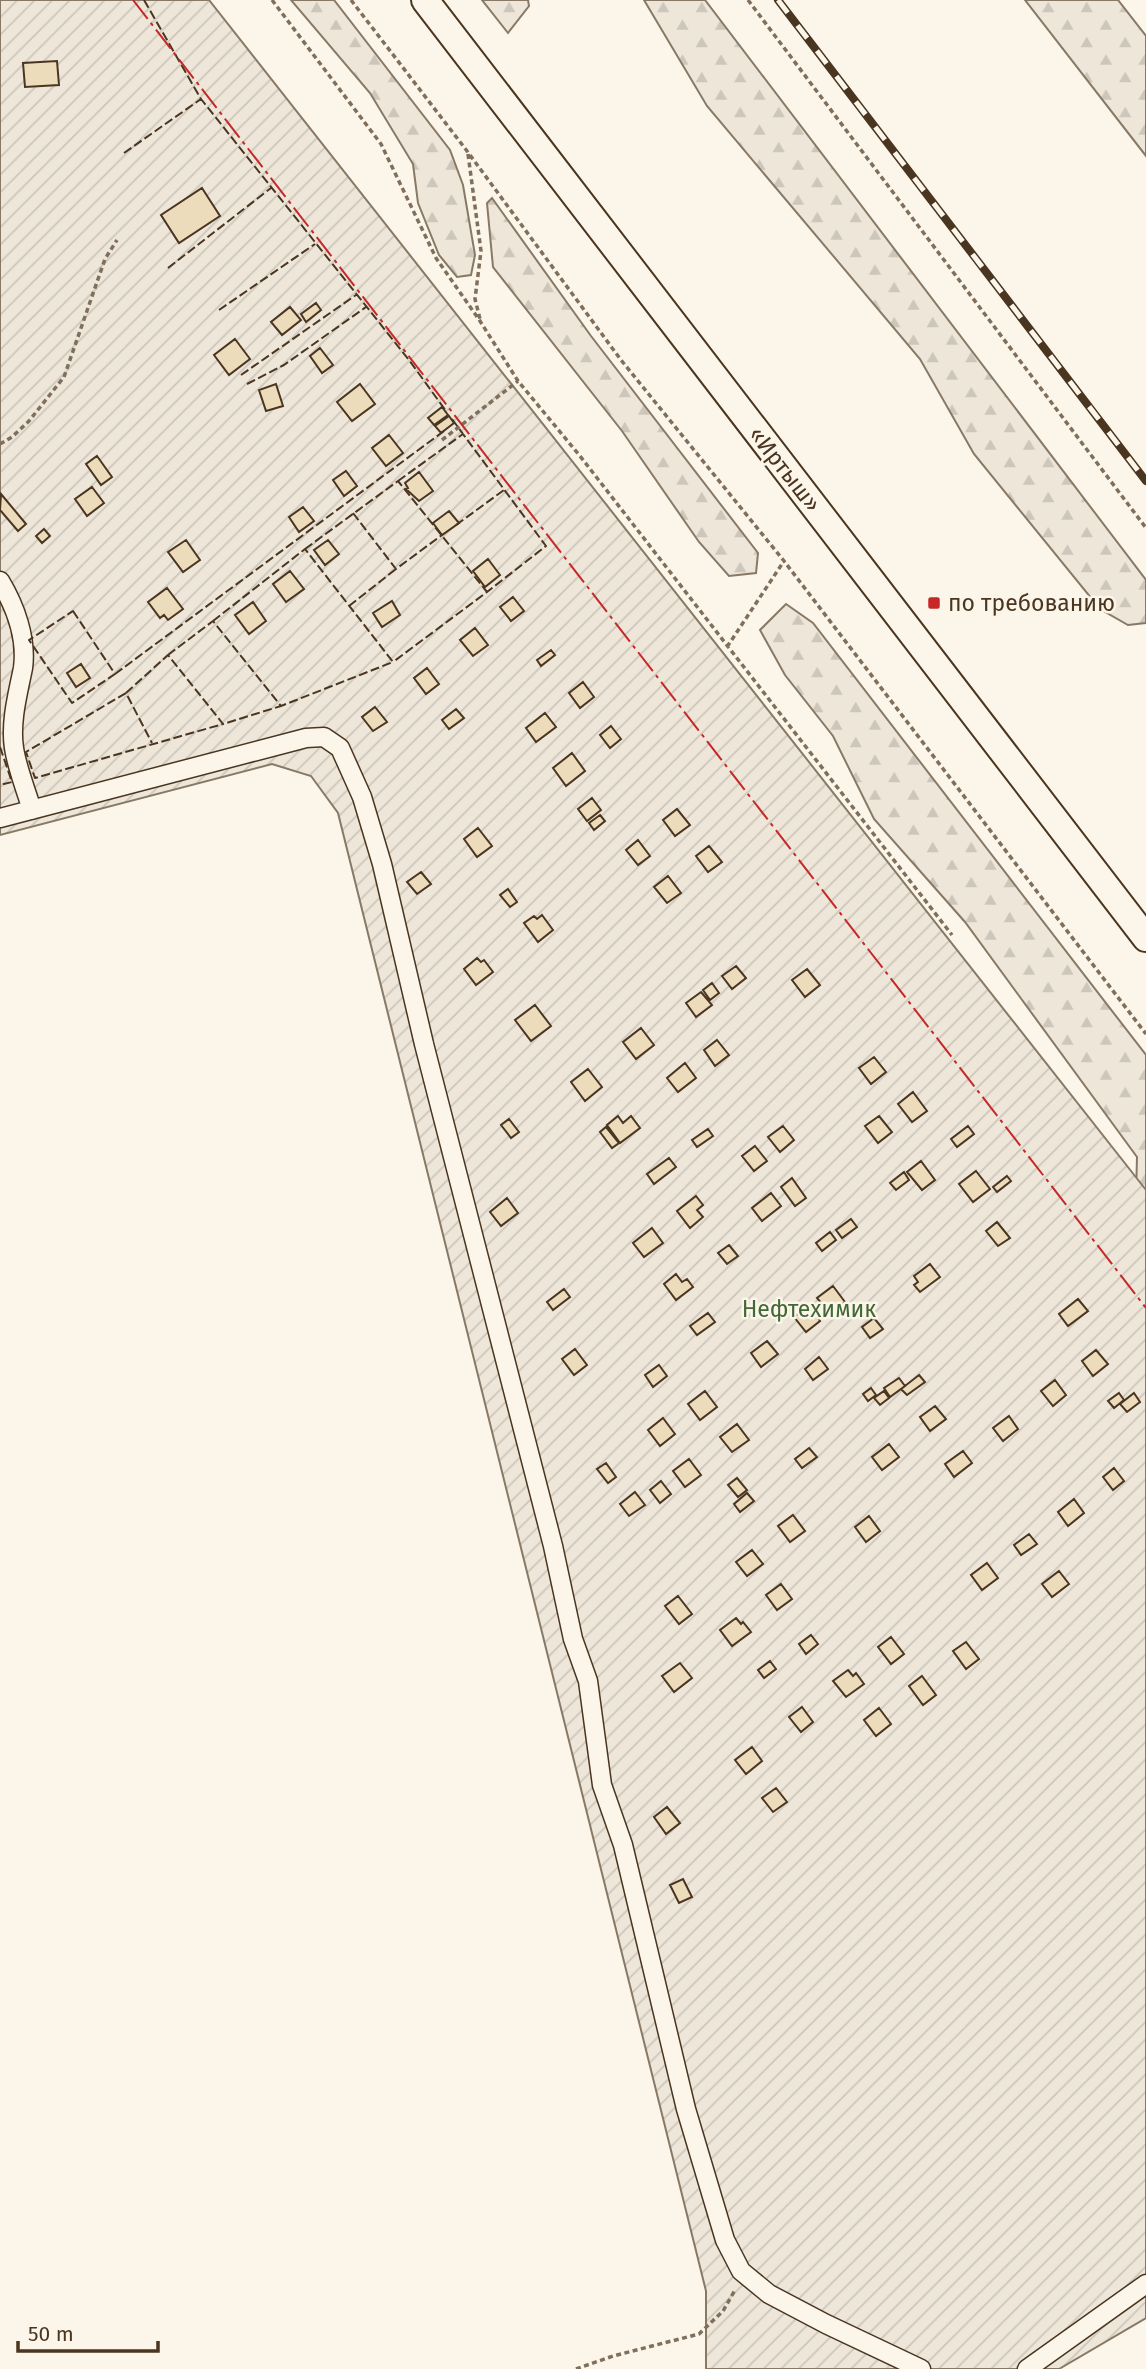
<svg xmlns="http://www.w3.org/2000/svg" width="1146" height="2369" viewBox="0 0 1146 2369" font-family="'Fira Sans',sans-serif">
  <defs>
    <pattern id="forest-firs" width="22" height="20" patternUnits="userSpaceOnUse" patternTransform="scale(1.75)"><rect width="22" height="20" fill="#ede6d9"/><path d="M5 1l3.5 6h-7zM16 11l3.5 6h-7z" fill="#cdc6ba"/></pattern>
    <pattern id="garden-furrows" width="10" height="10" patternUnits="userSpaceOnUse" patternTransform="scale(1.75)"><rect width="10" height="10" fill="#ede6d9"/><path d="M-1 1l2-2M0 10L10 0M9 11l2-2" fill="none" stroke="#cdc6ba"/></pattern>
  </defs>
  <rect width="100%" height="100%" fill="#fbf6e9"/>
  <!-- forest -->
  <path fill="url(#forest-firs)" stroke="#887966" stroke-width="2" d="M291,0H334L450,150L463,185L475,255L471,275L457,277L439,255L418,203L413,164L370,93Z
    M482,0H528L529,6L508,33Z
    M644,0H705L1146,580V623L1128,625L1100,609L974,454L920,359L707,106Z
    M1025,0H1118L1146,36V156Z
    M492,198L591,336L758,553L756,573L729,576L699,542L622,431L493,267L487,203Z
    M786,604L813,623L1146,1055V1215L1136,1195L1137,1157L965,922L874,819L833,736L785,675L760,630Z"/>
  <!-- garden -->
  <path fill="url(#garden-furrows)" stroke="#887966" stroke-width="2" d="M0,0H209L1146,1190V2318L1059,2369H706V2291L338,813L311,776L272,764L0,835Z"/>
  <!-- building -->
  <path fill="#ecdcbc" stroke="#4a3520" stroke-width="2" d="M57,61L59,85L25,87L23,63Z
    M202,188L220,216L179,243L161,215Z
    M316,303L321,310L306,322L301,314Z
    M290,307L301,320L282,335L271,322Z
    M235,339L250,359L229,375L214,355Z
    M320,348L333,365L322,373L310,356Z
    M276,384L283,406L266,411L259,390Z
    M360,384L375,404L352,421L337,402Z
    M442,407L448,415L434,425L428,418Z
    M449,416L454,423L441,433L435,426Z
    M389,435L403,453L386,466L372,448Z
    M97,456L112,477L101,485L86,464Z
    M346,471L357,486L344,496L333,480Z
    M419,472L433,491L419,501L406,489L408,488L405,483Z
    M92,487L104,503L87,516L75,499Z
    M1,494L26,524L18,531L0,510Z
    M303,507L314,521L299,532L289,517Z
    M449,511L459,523L442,535L433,523Z
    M44,529L50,536L42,543L36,536Z
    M186,540L200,560L183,572L168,552Z
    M328,540L339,554L325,565L314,550Z
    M488,559L500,575L485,587L473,571Z
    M290,571L304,589L286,602L273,584Z
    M167,588L183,609L168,620L164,615L160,618L148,602Z
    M513,597L524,611L511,621L500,607Z
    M392,601L400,615L382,627L373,613Z
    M253,602L266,621L249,634L235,615Z
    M475,628L488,645L473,656L460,640Z
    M551,650L555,655L541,666L537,660Z
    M81,664L90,678L76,687L67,673Z
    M427,668L439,684L426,694L414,678Z
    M583,682L594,697L580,708L569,693Z
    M375,707L387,722L373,731L362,717Z
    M456,709L464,718L449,729L442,720Z
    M545,713L556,727L536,742L526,728Z
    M611,726L621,739L610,748L600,735Z
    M572,753L585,771L566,786L553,768Z
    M592,798L601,810L587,821L578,809Z
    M677,809L690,825L675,836L663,820Z
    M600,815L605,821L594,830L589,823Z
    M478,828L492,846L477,857L464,839Z
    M638,840L650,856L638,865L626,850Z
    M709,846L722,862L708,872L696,856Z
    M421,872L431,884L417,894L407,882Z
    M668,876L681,893L667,903L654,887Z
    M508,889L517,902L510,907L500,895Z
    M542,915L553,930L538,942L524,923L534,916L537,919Z
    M477,958L481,962L484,960L493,972L476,985L464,969Z
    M736,966L746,978L732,989L722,976Z
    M807,969L820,985L805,997L792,980Z
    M712,983L719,993L710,1000L703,990Z
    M701,992L712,1005L696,1017L686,1003Z
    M535,1005L551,1026L531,1041L515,1020Z
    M641,1028L654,1045L636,1059L623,1042Z
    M717,1040L729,1055L715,1066L704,1050Z
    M874,1057L886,1072L871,1084L859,1068Z
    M685,1063L696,1078L678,1092L667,1078Z
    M588,1069L602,1087L585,1101L571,1082Z
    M913,1092L927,1111L912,1122L898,1104Z
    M618,1116L623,1123L631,1116L640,1128L620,1143L607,1125Z
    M879,1116L892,1132L878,1143L865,1126Z
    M509,1119L519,1132L511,1138L501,1125Z
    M783,1126L794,1140L780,1152L768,1137Z
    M968,1126L974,1134L957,1147L951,1139Z
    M606,1127L619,1143L612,1148L600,1132Z
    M708,1129L713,1136L697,1147L692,1140Z
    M755,1146L767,1161L754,1171L742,1156Z
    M669,1158L676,1167L654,1184L647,1174Z
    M921,1161L935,1180L922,1190L907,1172Z
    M976,1171L990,1189L973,1202L959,1184Z
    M904,1172L909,1180L896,1190L890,1183Z
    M1007,1176L1011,1181L997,1192L993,1187Z
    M792,1178L806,1198L795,1206L781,1187Z
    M771,1193L781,1206L762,1221L752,1208Z
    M696,1196L703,1205L697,1210L703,1217L690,1228L677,1211Z
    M507,1198L518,1213L501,1226L490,1212Z
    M851,1219L857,1227L842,1238L836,1230Z
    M997,1222L1010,1238L998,1246L986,1231Z
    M652,1228L663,1243L644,1257L633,1243Z
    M830,1232L836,1240L822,1251L816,1243Z
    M729,1245L738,1256L727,1264L718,1253Z
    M930,1264L940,1277L920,1292L914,1285L918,1282L914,1276Z
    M676,1274L682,1282L687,1279L693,1287L676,1300L664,1284Z
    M833,1286L845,1302L830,1314L817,1298Z
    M564,1289L570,1297L553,1310L547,1302Z
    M1078,1299L1088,1311L1068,1326L1059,1314Z
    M809,1305L820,1321L806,1332L794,1317Z
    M708,1313L715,1322L697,1335L690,1326Z
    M874,1318L883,1329L870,1338L862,1327Z
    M767,1341L778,1354L761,1367L751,1353Z
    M575,1349L587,1365L574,1375L562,1359Z
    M1096,1350L1108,1364L1093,1376L1082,1361Z
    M819,1357L828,1369L813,1380L805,1369Z
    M659,1365L667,1376L653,1387L645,1375Z
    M919,1375L925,1382L907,1395L901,1389Z
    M899,1378L905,1386L890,1397L884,1388Z
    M1055,1380L1066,1395L1053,1406L1041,1391Z
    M871,1388L876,1395L868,1401L863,1394Z
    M705,1391L717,1407L700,1420L688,1404Z
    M884,1391L889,1398L880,1405L874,1398Z
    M1119,1393L1124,1400L1114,1408L1108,1401Z
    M1134,1393L1140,1402L1127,1412L1120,1404Z
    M935,1406L946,1419L930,1431L920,1417Z
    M1009,1416L1018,1429L1003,1441L993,1428Z
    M663,1418L675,1434L660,1446L648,1430Z
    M737,1424L749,1440L732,1452L720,1437Z
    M889,1444L899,1457L882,1470L872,1457Z
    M809,1448L817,1457L802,1468L795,1459Z
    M963,1451L972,1463L954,1477L945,1464Z
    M689,1459L701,1475L685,1487L673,1471Z
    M606,1463L616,1477L608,1483L597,1469Z
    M1114,1468L1124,1481L1113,1490L1103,1477Z
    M737,1478L747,1490L738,1497L728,1485Z
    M661,1481L671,1494L660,1503L650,1490Z
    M635,1492L645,1505L629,1516L620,1504Z
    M747,1493L754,1501L740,1512L734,1504Z
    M1074,1499L1084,1513L1068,1526L1058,1512Z
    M793,1515L805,1531L790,1542L778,1526Z
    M869,1516L880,1531L866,1542L855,1527Z
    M1029,1534L1037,1544L1021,1555L1014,1545Z
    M752,1550L763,1564L747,1576L736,1562Z
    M987,1563L998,1578L982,1590L971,1575Z
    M1059,1571L1069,1584L1052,1597L1042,1584Z
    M781,1584L792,1599L777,1610L766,1595Z
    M678,1596L692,1614L679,1624L665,1606Z
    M736,1618L741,1624L743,1622L751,1632L732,1646L720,1630Z
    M811,1635L818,1644L806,1654L799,1644Z
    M891,1637L904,1654L891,1664L878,1647Z
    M966,1642L979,1659L966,1669L953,1651Z
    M770,1661L776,1669L764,1678L758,1670Z
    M680,1663L692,1678L674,1692L662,1676Z
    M848,1670L853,1676L856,1673L864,1684L846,1697L833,1681Z
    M922,1676L936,1695L923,1705L909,1686Z
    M802,1707L813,1722L801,1732L789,1717Z
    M879,1708L891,1724L876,1736L864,1720Z
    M752,1747L762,1761L746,1774L735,1760Z
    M776,1788L787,1802L773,1812L762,1798Z
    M667,1807L680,1823L666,1834L654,1817Z
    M683,1879L692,1897L679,1903L670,1885Z"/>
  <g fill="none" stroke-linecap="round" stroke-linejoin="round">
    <defs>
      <path id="street" d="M0,581C15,606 27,638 23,668C18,693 10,722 14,748C17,768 26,790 32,810
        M0,818L306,738L324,737L340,748L362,797L382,864L424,1044L553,1546L573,1639L588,1681L602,1785L623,1845L686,2109L725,2240L741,2271L769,2294L826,2324L921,2369
        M1027,2369L1146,2284"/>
      <path id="primary" d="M425,0L1146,938"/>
    </defs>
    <!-- street casing -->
    <use href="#street" stroke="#4a3520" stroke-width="21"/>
    <!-- primary casing -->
    <use href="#primary" stroke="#4a3520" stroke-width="30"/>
    <!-- path -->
    <path stroke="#7f6f5c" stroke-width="3.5" stroke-dasharray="5 3.5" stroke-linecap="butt" d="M272,0L381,144L436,258L480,321L518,381L580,456L952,935
      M351,0L467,151L621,360L784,561L1146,1034
      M748,0L1146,528
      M468,154L481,251L475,299L480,319
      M442,440L518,381
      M0,444L12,437L29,421L64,377L105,259L117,240
      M727,647L784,561
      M576,2369L613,2356L699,2334L723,2311L735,2290"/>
    <!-- street -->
    <use href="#street" stroke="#fbf6e9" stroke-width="18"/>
    <!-- primary -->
    <use href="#primary" stroke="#fbf6e9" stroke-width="26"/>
    <defs>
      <path id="rail" d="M778,0L1146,481"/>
    </defs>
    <!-- rail casing -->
    <use href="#rail" stroke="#4a3520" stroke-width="8"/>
    <!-- rail -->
    <use href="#rail" stroke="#fbf6e9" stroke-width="5" stroke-dasharray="16" stroke-linecap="butt"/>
    <!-- fence -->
    <path stroke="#4a3520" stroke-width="2" stroke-dasharray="9 3.5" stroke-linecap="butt" d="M144,0L201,99L409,360L446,411
      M124,153L201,99
      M168,268L271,188
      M219,310L315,244
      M241,375L356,295
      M247,384L284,365L366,307
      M452,419L463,434
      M398,481L463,434L546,546L487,592
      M353,513L396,569L442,535
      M456,525L504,490
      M305,549L398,481L487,592L393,662
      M349,606L396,569
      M73,611L115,674L72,703L29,640Z
      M213,621L305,549L393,662L281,706
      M168,655L213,621L281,706L223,724
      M115,674L444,431
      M126,693L168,655L223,724L35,778L26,752L126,693L152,743
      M0,747L12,782L0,785"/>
    <!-- power -->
    <path stroke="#c62828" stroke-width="2" stroke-dasharray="24 5 3.5 5" stroke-linecap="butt" d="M133,0L1146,1308"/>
  </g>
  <!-- markers -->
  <rect fill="#c62828" stroke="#fbf6e9" stroke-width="2.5" x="927" y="596" width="14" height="14" rx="3.5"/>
  <g text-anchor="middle" stroke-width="5" stroke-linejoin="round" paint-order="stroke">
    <!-- street labels -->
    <g font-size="23" fill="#4a3520" stroke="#fbf6e9">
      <text transform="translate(785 469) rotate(52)" y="8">«Иртыш»</text>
    </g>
    <!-- poi labels -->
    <g font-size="23" fill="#4a3520" stroke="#fbf6e9" text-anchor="start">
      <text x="948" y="611">по требованию</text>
    </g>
    <!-- park labels -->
    <g font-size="23" fill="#436837" stroke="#fbf6e9">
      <text x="809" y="1317">Нефтехимик</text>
    </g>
  </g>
  <!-- scale -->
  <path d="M18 2341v10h140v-10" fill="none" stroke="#4a3520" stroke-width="3.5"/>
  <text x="28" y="2341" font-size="21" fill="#4a3520" stroke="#fbf6e9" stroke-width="5" paint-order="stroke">50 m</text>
</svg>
